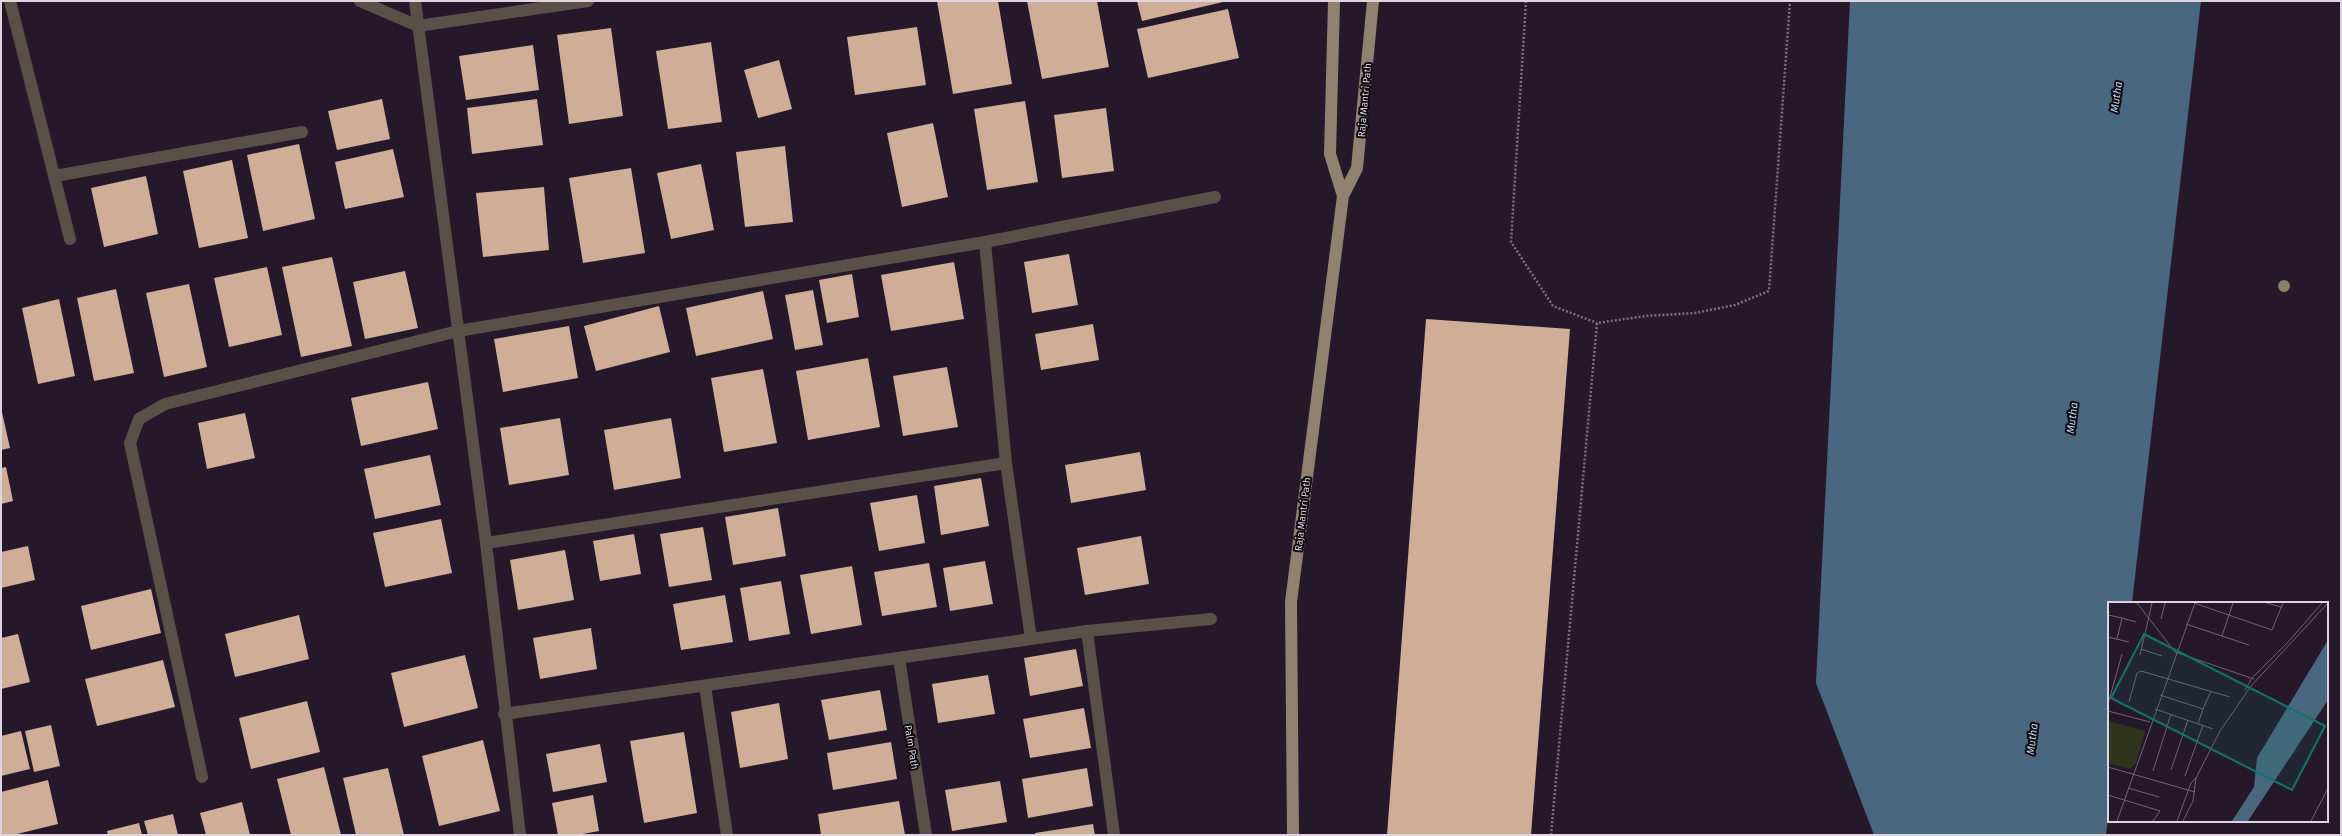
<svg xmlns="http://www.w3.org/2000/svg" width="2342" height="836" viewBox="0 0 2342 836" font-family="'Fira Sans',sans-serif">
  <rect width="100%" height="100%" fill="#26182b"/>
  <!-- water -->
  <path fill="#49677f" d="M1850,1H2201L2132,603H2109V810L2106,835H1874L1816,683Z"/>
  <!-- building -->
  <path fill="#d0ad96" d="M937,1H998L1012,84L953,94Z
    M1027,1H1097L1109,67L1042,79Z
    M1137,1H1223V2L1142,21Z
    M1228,9L1239,58L1148,78L1137,29Z
    M917,27L926,85L855,95L847,37Z
    M611,28L623,116L569,124L557,35Z
    M711,42L722,122L668,129L656,51Z
    M533,45L539,90L466,100L459,56Z
    M779,60L792,109L758,118L744,70Z
    M382,99L390,139L337,150L328,111Z
    M537,99L543,145L472,154L467,108Z
    M1025,101L1038,182L987,190L974,109Z
    M1106,108L1114,171L1062,178L1054,115Z
    M933,123L948,197L902,207L887,133Z
    M299,144L315,219L263,231L247,155Z
    M785,146L793,222L745,227L736,152Z
    M393,149L404,197L345,209L335,162Z
    M232,160L248,238L199,248L183,171Z
    M701,164L714,230L671,239L657,173Z
    M631,168L645,253L583,263L569,178Z
    M146,176L158,234L104,247L91,188Z
    M544,187L549,250L483,257L476,193Z
    M1069,254L1078,305L1032,313L1024,262Z
    M332,257L352,346L301,357L282,267Z
    M954,262L964,319L891,331L881,275Z
    M267,267L282,335L229,347L214,278Z
    M405,271L418,328L365,339L353,282Z
    M852,274L859,317L827,323L819,280Z
    M189,284L207,367L164,377L146,293Z
    M116,289L134,373L94,381L77,298Z
    M813,290L823,345L795,350L785,295Z
    M763,291L773,339L696,356L686,308Z
    M59,299L75,376L38,384L22,308Z
    M659,306L670,352L596,371L584,326Z
    M1426,319L1570,329L1531,835H1387Z
    M1093,324L1099,360L1041,370L1035,334Z
    M569,326L578,378L503,392L494,339Z
    M868,358L880,427L808,440L796,371Z
    M947,367L958,427L903,436L893,376Z
    M763,369L777,443L724,452L711,378Z
    M428,382L438,429L361,446L351,398Z
    M1,408L10,448L1,450Z
    M245,413L255,458L207,469L198,423Z
    M560,418L569,475L509,485L500,428Z
    M671,418L681,478L614,490L604,430Z
    M1140,452L1146,490L1071,503L1065,465Z
    M430,455L441,505L375,519L364,469Z
    M6,467L13,501L1,504V468Z
    M981,478L989,526L941,535L934,486Z
    M917,495L925,543L879,551L870,503Z
    M778,508L786,556L733,565L725,517Z
    M441,519L452,573L385,587L373,533Z
    M703,527L712,580L669,587L660,534Z
    M634,534L641,574L600,581L593,541Z
    M1141,536L1149,584L1085,595L1077,548Z
    M28,546L35,580L1,588V552Z
    M565,550L574,600L518,610L510,560Z
    M985,561L993,604L950,611L943,568Z
    M929,563L937,607L882,616L874,572Z
    M852,566L862,625L811,634L800,575Z
    M781,581L790,634L749,641L740,588Z
    M151,589L161,633L91,650L81,606Z
    M725,595L733,642L681,650L673,604Z
    M299,615L309,659L235,677L225,634Z
    M591,628L597,669L540,679L533,638Z
    M18,634L30,682L1,689V638Z
    M1076,649L1083,686L1030,696L1024,658Z
    M465,655L478,708L404,727L391,673Z
    M163,660L175,707L97,726L85,679Z
    M988,675L995,714L938,723L932,684Z
    M880,690L887,730L829,740L821,700Z
    M307,701L320,752L251,769L239,718Z
    M779,703L788,759L740,768L731,712Z
    M1084,708L1091,748L1030,758L1023,719Z
    M51,725L60,766L34,772L25,731Z
    M21,731L30,769L1,776V736Z
    M684,732L697,813L644,823L630,741Z
    M483,740L500,811L439,826L422,756Z
    M891,742L897,779L833,790L827,753Z
    M600,744L607,782L553,792L546,754Z
    M324,767L341,835H291L277,779Z
    M388,768L404,835H356L343,778Z
    M1087,768L1093,806L1028,818L1022,779Z
    M48,780L58,824L13,835H1V792Z
    M1000,781L1007,822L952,831L945,790Z
    M593,795L599,831L577,835H558L552,803Z
    M899,801L905,835H821L818,814Z
    M242,802L250,835H206L200,813Z
    M173,814L178,835H148L144,821Z
    M139,823L142,835H108L107,831Z
    M1093,824L1095,835H1036L1035,833Z"/>
  <g fill="none" stroke-linecap="round" stroke-linejoin="round">
    <!-- path -->
    <path stroke="#7c7080" stroke-width="2.5" stroke-dasharray="2 2" stroke-linecap="butt" d="M1526,1L1511,242L1553,306L1597,323
      M1551,835L1597,323L1646,316L1695,313L1735,305L1769,291L1790,1"/>
    <!-- minor -->
    <path stroke="#585147" stroke-width="12" d="M10,1L70,239
      M360,1L418,26L588,1
      M415,1L486,543L520,835
      M55,176L302,132
      M985,242L1006,463
      M486,543L1006,463L1031,639
      M1087,631L1114,835
      M899,658L926,835
      M705,686L727,835
      M504,714L1087,631L1211,619
      M202,777L130,443L139,419L165,404L458,331L985,242L1215,197"/>
    <!-- major -->
    <path stroke="#91826f" stroke-width="12" d="M1334,1L1330,154L1343,196
      M1293,835L1291,602L1343,196L1357,168L1373,1"/>
  </g>
  <!-- trees -->
  <circle fill="#85846a" cx="2284" cy="286" r="6"/>
  <g text-anchor="middle" stroke-width="4" stroke-linejoin="round" paint-order="stroke">
    <!-- street labels -->
    <g font-size="10" fill="#ded5e1" stroke="#0c060e">
      <text transform="translate(1364 100) rotate(-85)" y="4">Raja Mantri Path</text>
      <text transform="translate(1302 514) rotate(-83)" y="4">Raja Mantri Path</text>
      <text transform="translate(912 747) rotate(81)" y="4">Palm Path</text>
    </g>
    <!-- water labels -->
    <g font-size="11" font-style="italic" fill="#bcdcf6" stroke="#0c060e">
      <text transform="translate(2116 97) rotate(-82)" y="4">Mutha</text>
      <text transform="translate(2072 418) rotate(-83)" y="4">Mutha</text>
      <text transform="translate(2032 739) rotate(-83)" y="4">Mutha</text>
    </g>
  </g>
  <!-- overview -->
  <g transform="translate(2108 602)">
    <rect width="220" height="220" fill="#26182b"/>
    <path d="M0,119L37,129L28,161L22,167L0,161Z" fill="#30341d"/>
    <path d="M220,38V98L140,219H124L146,185L149,156Z" fill="#49677f"/>
    <path fill="none" stroke="#706474" stroke-width="1" d="M29,1L67,50L146,77M86,1L164,28L175,1M159,1L173,5M0,13L14,16L9,37M14,16L28,20M53,17L57,1M78,22L141,43M114,34L125,1M0,35L21,40M33,47L54,54M32,53L44,1M137,88L144,76L181,39L214,1M52,93L95,107L90,122M21,100L29,71L33,69L122,95M0,102L14,52M47,107L105,127M95,107L103,89M0,109L42,120M0,165L87,190M63,168L80,118M45,169L63,112M77,174L95,123M20,186L51,195M0,193L52,209L45,219M9,219L87,1M69,219L83,181L88,176L112,129L132,100L143,84L220,1M75,219L85,199L88,176M203,219L220,186"/>
    <path fill="#0f766e" fill-opacity="0.15" stroke="#0f766e" stroke-width="2" d="M36,32L217,124L184,188L3,96Z"/>
    <rect width="220" height="220" fill="none" stroke="#ded5e1" stroke-width="2"/>
  </g>
  <!-- border -->
  <rect width="2342" height="836" fill="none" stroke="#ded5e1" stroke-width="4"/>
</svg>
